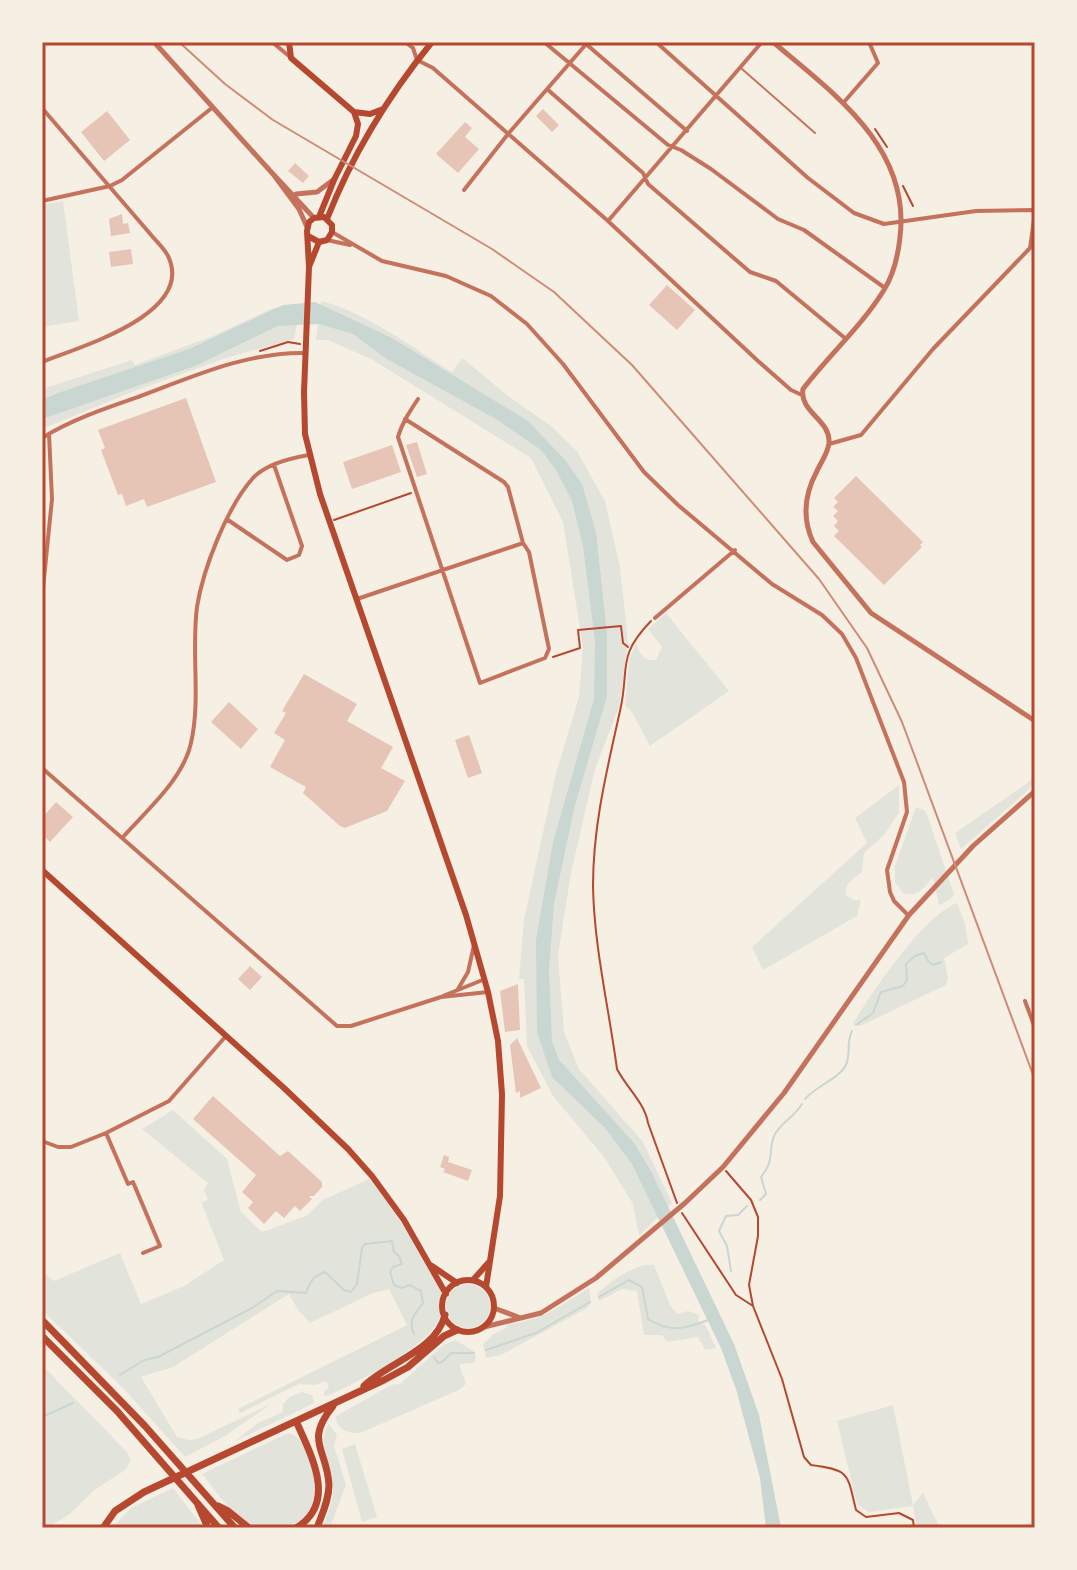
<svg xmlns="http://www.w3.org/2000/svg" width="1077" height="1570" viewBox="0 0 1077 1570" font-family="Overpass,sans-serif">
  <rect width="100%" height="100%" fill="#f6efe4"/>
  <!-- green -->
  <path fill="#e2e4dc" d="M63,201L79,321L42,327V205Z
    M321,301C368,313 411,347 452,372L462,358L511,398L551,426L577,451L605,501L620,567L628,642L619,707L595,769L571,873L558,955L564,1032L579,1069L643,1142L672,1203L639,1236L633,1204L604,1157L553,1096L527,1046L524,979H519L524,920L555,777L579,697L583,647L563,522L531,458L371,359L328,340H316Z
    M273,308H278L292,324H297L294,339L226,358L137,390L42,429V389L132,360L135,365L213,336Z
    M666,613L729,691L650,746L632,712L625,706L629,660L636,644C641,654 643,662 656,660L662,647L648,629Z
    M1035,775V781L1026,792L961,849L955,833L1026,784Z
    M899,785V813L884,835L864,853L862,872C853,879 844,883 846,895L854,900H861L857,916L763,970L752,947L867,843L855,818Z
    M916,807L924,810L927,815L954,894L951,899L939,905L933,877C924,888 919,896 904,894L895,882V866Z
    M957,903L965,923L968,944L944,958L948,978L946,985L860,1026L853,1024C871,993 924,915 957,903Z
    M173,1110L227,1159L241,1212L262,1232L306,1216L323,1200L369,1179C383,1195 439,1273 441,1292C441,1297 441,1311 440,1316C432,1345 359,1381 332,1394L324,1396V1392L329,1387L326,1381L316,1385L299,1384L240,1413L238,1409L407,1325L389,1289L373,1293L310,1323L298,1310L289,1294L173,1367L141,1377L177,1437L189,1440L197,1439L271,1404L225,1436L185,1457L123,1388L42,1310V1271L54,1281L120,1253L141,1304L184,1286L224,1260L201,1202L208,1200L204,1190L208,1183L142,1129Z
    M644,1265H654L670,1305L677,1314L688,1311L699,1315L698,1321L706,1326L716,1348L705,1350L698,1337L667,1342L662,1335H644L637,1291L622,1289L599,1301L597,1294C610,1281 626,1271 644,1265Z
    M446 1306a22 22 0 1 1 44 0a22 22 0 1 1-44 0Z
    M589,1288L591,1303L587,1308L501,1355L486,1358L483,1344L494,1334L506,1328L507,1324C540,1322 561,1306 589,1288Z
    M455,1340L474,1351L476,1358L474,1363L459,1364L466,1384L459,1390L360,1433C349,1433 335,1430 336,1416L391,1385L400,1384L443,1345Z
    M42,1365L127,1452L131,1461L125,1470L93,1491L70,1514L47,1528H42Z
    M302,1392L312,1395L314,1403L234,1442L258,1423L283,1412V1404L290,1397Z
    M893,1405L913,1505L923,1493L940,1528H917L913,1506L869,1512L857,1504L837,1421Z
    M329,1424L337,1435L334,1446L346,1485L330,1528H322C328,1514 334,1500 333,1485C332,1463 316,1443 329,1424Z
    M288,1433C314,1436 338,1529 273,1528C262,1528 254,1528 244,1521C227,1509 215,1490 202,1474Z
    M355,1444L377,1517L362,1522L342,1449Z
    M173,1488L204,1528H112L131,1508Z"/>
  <!-- water -->
  <path fill="#c9d6d2" d="M315,302L392,338L528,421L566,461L582,484L596,532L607,634V696L574,809L554,904L549,970L552,1041L559,1060L634,1143L651,1171L734,1344L759,1415L781,1528H766L760,1478L736,1389L721,1348L632,1164L605,1128L552,1077L537,1032L536,940L553,842L594,699L595,641L583,546L572,501L556,470L541,450L496,419L385,358L353,334L319,324L278,326L195,366L42,419V400L58,393L189,349L283,305Z"/>
  <g fill="none" stroke-linecap="round" stroke-linejoin="round">
    <!-- stream -->
    <path stroke="#c9d6d2" stroke-width="2" d="M856,1025L873,1013L881,992L903,986L907,979L906,964L915,956L924,953L929,962L933,965L941,962
      M805,1099C817,1085 839,1079 846,1065C851,1054 846,1042 852,1031
      M760,1200L766,1194L761,1177C776,1159 767,1150 775,1134C781,1123 795,1116 802,1104
      M731,1271L727,1246L719,1231L726,1216L738,1215L747,1206
      M599,1297L629,1280L642,1287L648,1319C671,1333 685,1329 708,1320
      M486,1350L536,1333L590,1302
      M434,1357L438,1363L442,1362L451,1353H474
      M120,1375L144,1360L158,1357L252,1308L277,1291L306,1293C310,1282 313,1276 325,1272L344,1290L351,1292L357,1284L362,1248L365,1244L392,1241L394,1252L399,1256L402,1264L393,1267L390,1272L394,1285L402,1288L410,1285L421,1291L423,1303C414,1315 408,1320 414,1334
      M42,1417L73,1403"/>
  </g>
  <!-- building -->
  <path fill="#e6c5b7" d="M543,109L559,125L552,132L536,116Z
    M107,111L130,140L104,161L81,132Z
    M465,122L472,128L465,137L479,149L458,173L436,154Z
    M295,163L309,176L303,183L288,171Z
    M122,214L123,224L128,223L130,233L111,236L109,219Z
    M131,249L133,264L111,267L109,252Z
    M667,285L695,310L677,330L649,305Z
    M186,398L216,482L147,507L144,499L126,506L122,494L118,495L101,450L105,448L98,430Z
    M417,442L427,474L417,477L406,445Z
    M392,445L401,472L352,489L343,462Z
    M856,476L923,542L920,545L922,547L884,585L834,536L839,531L834,526L838,521L833,516L838,511L833,507L838,502L834,498Z
    M304,674L357,704L347,721L393,747L381,768L405,781L387,811L345,828L340,826L303,793L306,787L270,767L285,740L274,733L286,713L282,711Z
    M229,702L258,729L241,749L211,722Z
    M469,735L482,773L468,778L455,740Z
    M56,802L73,817L50,842L42,834V818Z
    M250,966L262,977L250,990L238,979Z
    M518,984L520,1030L505,1032L500,991Z
    M517,1038L541,1088L520,1098V1091L516,1093L510,1045Z
    M213,1096L280,1156L288,1151L322,1182V1187L314,1196H309L312,1199L300,1211L295,1206L284,1218L276,1211L264,1224L248,1208L253,1202L242,1192L256,1175L193,1119Z
    M444,1155L449,1157L448,1162L472,1170L468,1181L443,1172L445,1169L440,1167Z"/>
  <g fill="none" stroke-linecap="round" stroke-linejoin="round">
    <!-- path -->
    <path stroke="#b5482f" stroke-width="2" d="M875,129L887,147
      M903,186L913,206
      M260,351L288,342L300,344
      M334,520L411,493
      M651,621C616,657 630,668 620,711C607,770 593,825 593,886C594,947 609,1009 617,1069C626,1087 645,1103 648,1123L677,1203
      M553,657L580,648L578,630L621,626L623,643L628,647
      M726,1171L751,1200L758,1217V1236L749,1285L753,1306L782,1379L804,1457L811,1465C851,1470 847,1474 856,1510L866,1517L899,1513L913,1520L914,1528
      M682,1213L736,1295L753,1306"/>
    <!-- service -->
    <path stroke="#c5725c" stroke-width="2" d="M742,69L815,133"/>
    <!-- minor -->
    <path stroke="#c5725c" stroke-width="4" d="M272,42L289,56
      M405,42L413,48L417,60L433,68L608,221L758,361L791,390L802,395
      M544,42L668,145L681,150L711,169L778,219L804,230L885,288
      M656,42L808,178L854,213L884,224L976,211L1035,210
      M586,44L687,131
      M547,89L643,173L648,184L750,272L776,281L846,339
      M844,102L878,63L869,42
      M42,108L152,236C157,242 164,248 168,256C196,314 79,347 42,362
      M464,190L508,134L588,42
      M42,201L110,186L122,180L213,107
      M608,221L762,42
      M332,232L382,261L446,276L491,296L527,324L563,364L644,472L678,505L772,584L822,615L842,634L856,658L904,782L907,812L887,870L890,892L894,901L908,915
      M327,240L350,245
      M405,419L504,482L508,487L523,543L529,552L549,649L545,658L480,683L398,437C402,423 410,411 418,399
      M42,438C71,420 106,408 138,397C192,377 246,352 305,353
      M829,444L861,435L933,349L1030,248L1035,213
      M228,520L287,560L299,555L302,546L274,465
      M42,598L52,499L49,434
      M357,599L523,543
      M655,618L735,550
      M42,768L337,1026H351L441,997L488,992
      M123,837C148,809 183,779 191,743C201,699 191,652 197,607C203,569 227,507 253,478C266,464 291,458 309,455
      M458,989L468,972L474,945
      M443,996L485,979
      M1025,1001L1035,1028
      M106,1133L128,1184L133,1182L160,1246L143,1253
      M42,1141L58,1147H71L106,1133L169,1101L226,1036"/>
    <!-- tertiary -->
    <path stroke="#c5725c" stroke-width="5" d="M154,42L273,174L299,209L307,227
      M773,42C833,93 911,147 900,237C898,256 894,274 884,290C861,327 829,355 803,389C799,412 831,420 829,443C828,453 821,462 817,471C804,495 802,518 813,542L871,613L1035,721
      M274,175L314,218
      M296,194L317,192L333,180
      M494,1308L518,1317
      M484,1327L541,1313L596,1278L685,1203L723,1167L784,1093L909,915L973,846L1035,791"/>
    <!-- secondary -->
    <path stroke="#b5482f" stroke-width="6" d="M289,42L291,58L354,112L358,124L356,136L334,180L319,217
      M354,112L370,114L383,109
      M327,219C352,155 389,95 432,42
      M308,236L319,242L327,240L332,232V225L324,217L314,218L309,222L307,231L309,267L304,392L305,434L320,494L466,915L488,992L498,1041L502,1094L500,1196L486,1287
      M309,267L319,242
      M42,870L284,1088L348,1149L372,1176L404,1220L446,1294
      M432,1266L457,1283
      M473,1280L489,1262
      M442 1306a26 26 0 1 1 52 0a26 26 0 1 1-52 0Z"/>
    <!-- trunk -->
    <path stroke="#b5482f" stroke-width="7" d="M42,1320L145,1426L235,1528
      M42,1336L117,1411L219,1528
      M364,1386C387,1363 436,1351 445,1315
      M198,1505L208,1528
      M218,1506L228,1511L249,1528
      M103,1528L115,1511L144,1492L384,1380L408,1367L444,1336L457,1330
      M296,1528C338,1503 311,1455 296,1421
      M317,1528C322,1514 329,1500 329,1485C327,1448 304,1442 333,1406"/>
    <!-- rail -->
    <path stroke="#cf8b77" stroke-width="2" d="M179,42L225,84L273,120L492,249L554,292L632,365L819,579L867,648L902,722L1035,1080"/>
  </g>
  <!-- border -->
  <rect width="1077" height="1570" fill="none" stroke="#f6efe4" stroke-width="88"/>
  <rect x="44" y="44" width="989" height="1482" fill="none" stroke="#b5482f" stroke-width="3"/>
</svg>
